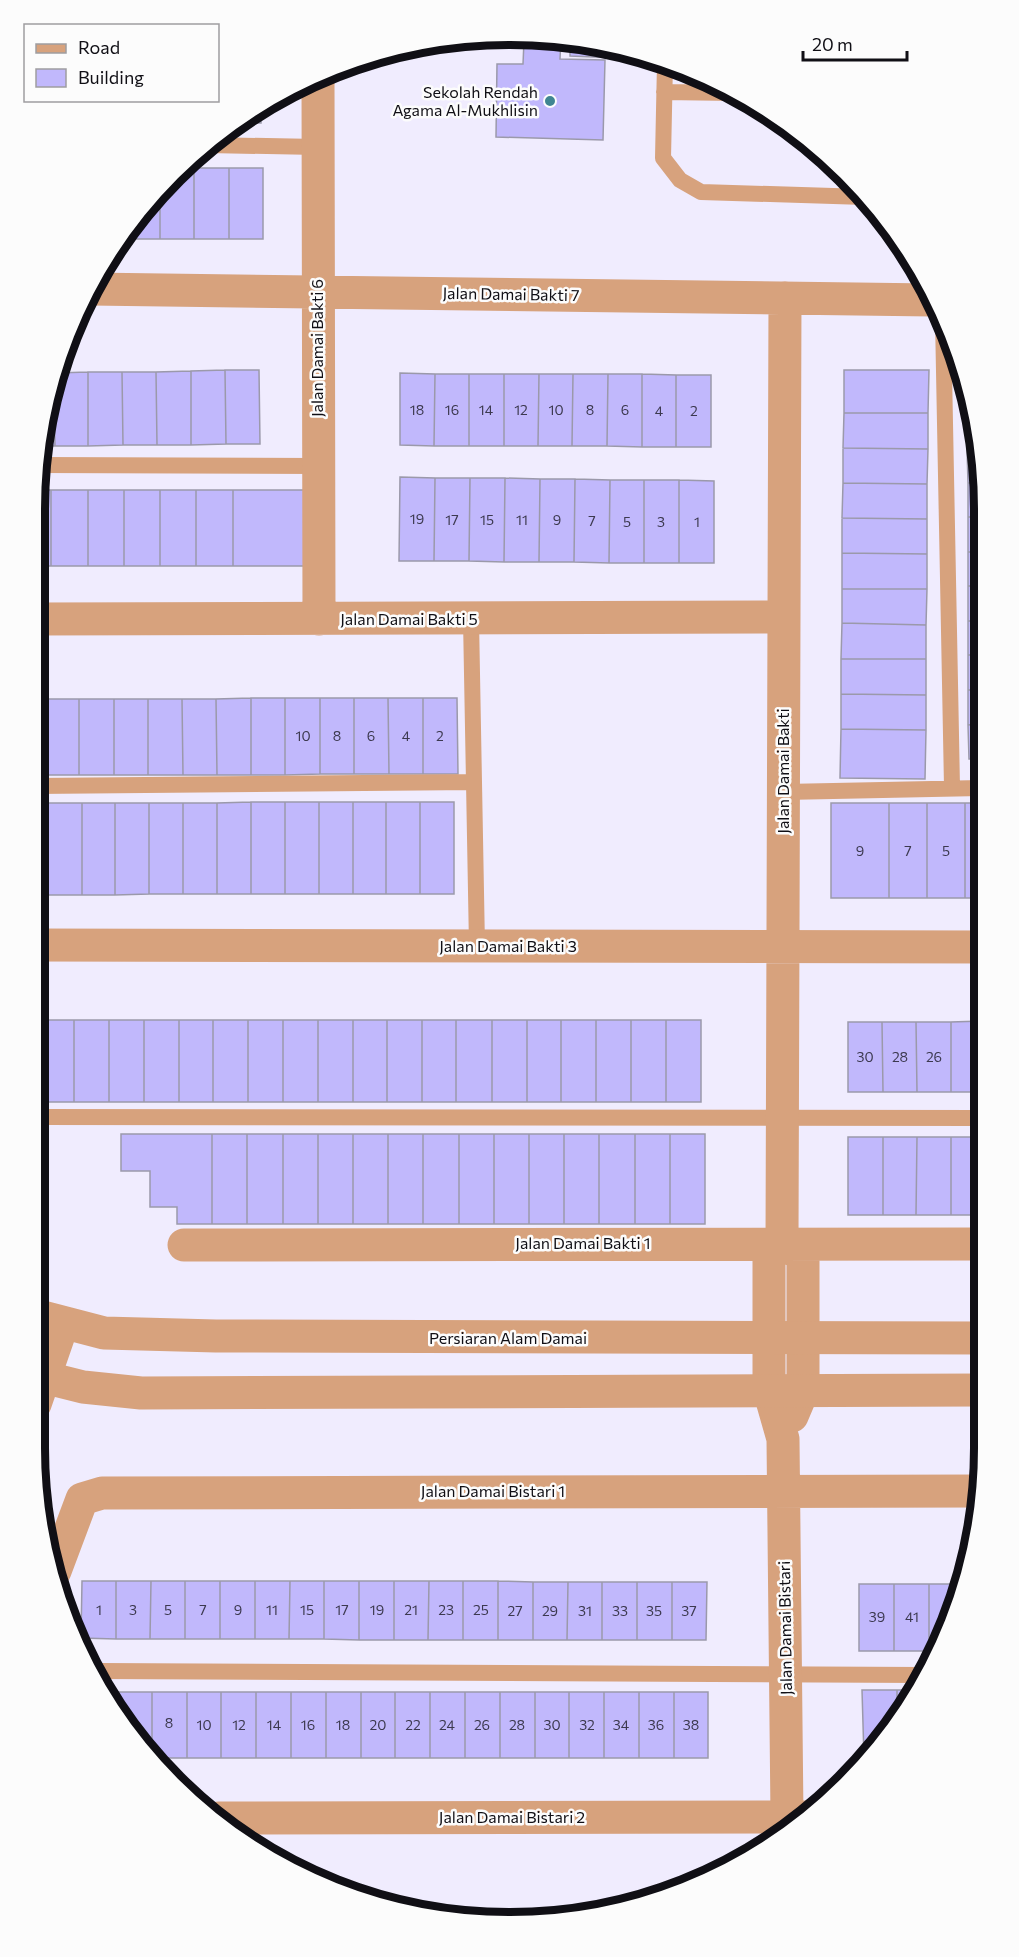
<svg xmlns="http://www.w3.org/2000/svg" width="1019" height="1957" viewBox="0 0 1019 1957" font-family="Commissioner,sans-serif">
  <rect width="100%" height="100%" fill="#f0ecfe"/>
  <!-- built -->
  <path fill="#e3dff8" d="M383,1905L527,1911H586L541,1921Z"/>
  <!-- building -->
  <path fill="#c1b8fc" stroke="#9b99aa" stroke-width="1.5" d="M541,36L561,39L560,59L605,60L603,140L496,137L497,64H523L524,41L492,40V37Z
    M485,37V44L439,43V40L448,39Z
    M570,40L633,51L642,54V59L570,56Z
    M261,106V123H238Z
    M182,168H194V239H160V192Z
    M194,168H229V239H194Z
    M229,168H263V239H229Z
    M160,192V239H125V233L133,220Z
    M225,370L226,444L191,445V371Z
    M225,370H259L260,444H226Z
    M844,370H929L928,413H844Z
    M191,371V445H157L156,372Z
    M88,372V446H55L53,379L56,373Z
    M88,372H122L123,445L88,446Z
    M122,372H156L157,445H123Z
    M400,373L435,374L434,446L400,445Z
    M435,374H469V446H434Z
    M469,374H504V446H469Z
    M504,374H539L538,446H504Z
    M539,374H573L572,446H538Z
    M573,374H608L607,446H572Z
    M608,374H642V447L607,446Z
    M642,374L676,375V447H642Z
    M676,375H711V447H676Z
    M53,379L55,446H41L51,387Z
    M844,413H928V449L843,448Z
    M967,414H971L980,449H967Z
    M843,448L928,449L927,484L843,483Z
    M967,449H980V483H968Z
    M400,477L435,478L434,561H399Z
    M435,478H470L469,561H434Z
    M470,478H505L504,562L469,561Z
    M505,478L540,479L539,562H504Z
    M540,479H575L574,562H539Z
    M575,479L610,480L609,563L574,562Z
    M610,480H644V563H609Z
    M644,480H679V563H644Z
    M679,480L714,481V563H679Z
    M843,483L927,484V519L842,518Z
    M968,483H980L981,517H968Z
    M35,490H51V566H35Z
    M51,490H88V566H51Z
    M88,490H124V566H88Z
    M124,490H160V566H124Z
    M160,490H196V566H160Z
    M196,490H233V566H196Z
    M233,490H306V566H233Z
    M968,517H981V552H968Z
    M842,518L927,519V554L842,553Z
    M968,552H981V586H968Z
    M842,553L927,554V589H842Z
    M968,586H981V621H968Z
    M842,589H927L926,625L842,623Z
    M968,621H981V655H968Z
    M842,623L926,625V659H841Z
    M968,655H981V690H968Z
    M841,659H926V695L841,694Z
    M968,690H981V724L968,725Z
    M841,694L926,695V730L841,729Z
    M251,698H285V775H251Z
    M251,698V775H217L216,699Z
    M285,698H320V774L285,775Z
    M320,698H354V774H320Z
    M354,698H388L389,774H354Z
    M388,698H423V774H389Z
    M423,698H457L458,774H423Z
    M35,699H45V775H35Z
    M45,699H79V775H45Z
    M79,699H114V775H79Z
    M114,699H148V775H114Z
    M148,699H182L183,775H148Z
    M182,699H216L217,775H183Z
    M981,724V759H969L968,725Z
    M841,729L926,730L925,779L840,778Z
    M251,802H285V894H251Z
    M251,802V894H217V803Z
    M285,802H319V894H285Z
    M319,802H353V894H319Z
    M353,802H386V894H353Z
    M386,802H420V894H386Z
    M420,802H454V894H420Z
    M35,803H48V895H35Z
    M48,803H82V895H48Z
    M82,803H115V895H82Z
    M115,803H149V894L115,895Z
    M149,803H183V894H149Z
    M183,803H217V894H183Z
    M831,803H889V898H831Z
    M889,803H927V898H889Z
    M927,803H965V898H927Z
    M965,803H981L982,898H965Z
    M35,1020H39V1102H35Z
    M39,1020H74V1102H39Z
    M74,1020H109V1102H74Z
    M109,1020H144V1102H109Z
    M144,1020H179V1102H144Z
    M179,1020H213V1102H179Z
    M213,1020H248V1102H213Z
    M248,1020H283V1102H248Z
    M283,1020H318V1102H283Z
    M318,1020H353V1102H318Z
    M353,1020H387V1102H353Z
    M387,1020H422V1102H387Z
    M422,1020H456V1102H422Z
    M456,1020H492V1102H456Z
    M492,1020H527V1102H492Z
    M527,1020H561V1102H527Z
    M561,1020H596V1102H561Z
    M596,1020H631V1102H596Z
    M631,1020H666V1102H631Z
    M666,1020H701V1102H666Z
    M982,1021V1092H951V1022Z
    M848,1022H882L883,1092H848Z
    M882,1022H916L917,1092H883Z
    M916,1022H951V1092H917Z
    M121,1134H212V1224H177V1207H150V1171H121Z
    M212,1134H247V1224H212Z
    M247,1134H283V1224H247Z
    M283,1134H318V1224H283Z
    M318,1134H353V1224H318Z
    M353,1134H388V1224H353Z
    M388,1134H423V1224H388Z
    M423,1134H459V1224H423Z
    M459,1134H494V1224H459Z
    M494,1134H529V1224H494Z
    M529,1134H564V1224H529Z
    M564,1134H599V1224H564Z
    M599,1134H635V1224H599Z
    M635,1134H670V1224H635Z
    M670,1134H705V1224H670Z
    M848,1137H883V1215H848Z
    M883,1137H917L916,1215H883Z
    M917,1137H951V1215H916Z
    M951,1137H982L983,1215H951Z
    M82,1581H116V1639L81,1638Z
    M116,1581H151L150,1639H116Z
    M151,1581H185V1639H150Z
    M185,1581H220V1639H185Z
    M220,1581H255V1639H220Z
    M255,1581H290L289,1639H255Z
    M290,1581H324V1639H289Z
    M324,1581H359V1640L324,1639Z
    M359,1581H394V1640H359Z
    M394,1581H429L428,1640H394Z
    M429,1581H463V1640H428Z
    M463,1581H498V1640H463Z
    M498,1581L533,1582V1640H498Z
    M533,1582H568L567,1640H533Z
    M568,1582H602V1640H567Z
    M602,1582H637V1640H602Z
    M637,1582H672V1640H637Z
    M672,1582H707L706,1640H672Z
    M859,1584H894V1651H859Z
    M894,1584H929V1651H894Z
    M929,1584H963L938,1651H929Z
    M862,1690H897V1711L864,1758Z
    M897,1690H912L897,1711Z
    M117,1692H152V1754L133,1737L117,1708Z
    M152,1692H187V1758H155L152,1754Z
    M187,1692H221V1758H187Z
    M221,1692H256V1758H221Z
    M256,1692H291V1758H256Z
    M291,1692H326V1758H291Z
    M326,1692H361V1758H326Z
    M361,1692H395V1758H361Z
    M395,1692H430V1758H395Z
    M430,1692H465V1758H430Z
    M465,1692H500V1758H465Z
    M500,1692H535V1758H500Z
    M535,1692H569V1758H535Z
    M569,1692H604V1758H569Z
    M604,1692H639V1758H604Z
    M639,1692H674V1758H639Z
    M674,1692H708V1758H674Z"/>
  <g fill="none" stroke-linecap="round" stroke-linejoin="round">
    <!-- service -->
    <path stroke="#d7a27d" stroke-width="16" d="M665,63L663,158L680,180L701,192L865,197
      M664,92L734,93
      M207,145L318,147
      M943,319L952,787
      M38,465L318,466
      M471,619L477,946
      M35,786L474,782
      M784,792L981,788
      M35,1117L982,1118
      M98,1671L923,1675"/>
    <!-- minor -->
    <path stroke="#d7a27d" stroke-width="33" d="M318,77L319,619
      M90,289L932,300
      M785,298L782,1243L769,1256V1390L783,1439L787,1817
      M35,619L783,617
      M35,945L982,947
      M782,1243L803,1256V1390L792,1416
      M184,1245L983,1244
      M55,1571L82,1499L102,1493L981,1491
      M219,1818L805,1817"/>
    <!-- tertiary -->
    <path stroke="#d7a27d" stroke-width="33" d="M35,1315L104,1333L216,1336L983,1338
      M35,1375L83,1387L141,1393L983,1390
      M35,1404L63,1323"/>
  </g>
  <!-- markers -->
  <circle fill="#3f8591" stroke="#fcfcfc" stroke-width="2" cx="550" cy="101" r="6"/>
  <g text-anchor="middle" stroke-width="5" stroke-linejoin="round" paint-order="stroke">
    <!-- number labels -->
    <g font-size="14" fill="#3c394f">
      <text x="417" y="415">18</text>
      <text x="452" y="415">16</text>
      <text x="486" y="415">14</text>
      <text x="521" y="415">12</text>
      <text x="556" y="415">10</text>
      <text x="590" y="415">8</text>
      <text x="625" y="415">6</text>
      <text x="659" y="416">4</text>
      <text x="694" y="416">2</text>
      <text x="417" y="524">19</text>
      <text x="452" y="525">17</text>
      <text x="487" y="525">15</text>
      <text x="522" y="525">11</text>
      <text x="557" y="525">9</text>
      <text x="592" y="526">7</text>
      <text x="627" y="527">5</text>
      <text x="661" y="527">3</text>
      <text x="697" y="527">1</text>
      <text x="303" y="741">10</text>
      <text x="337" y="741">8</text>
      <text x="371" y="741">6</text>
      <text x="406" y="741">4</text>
      <text x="440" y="741">2</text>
      <text x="860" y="856">9</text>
      <text x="908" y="856">7</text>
      <text x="946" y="856">5</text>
      <text x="865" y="1062">30</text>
      <text x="900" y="1062">28</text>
      <text x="934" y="1062">26</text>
      <text x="99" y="1615">1</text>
      <text x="133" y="1615">3</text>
      <text x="168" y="1615">5</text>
      <text x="203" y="1615">7</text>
      <text x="238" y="1615">9</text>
      <text x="272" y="1615">11</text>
      <text x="307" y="1615">15</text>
      <text x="342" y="1615">17</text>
      <text x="377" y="1615">19</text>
      <text x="411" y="1615">21</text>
      <text x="446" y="1615">23</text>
      <text x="481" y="1615">25</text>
      <text x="515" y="1616">27</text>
      <text x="550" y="1616">29</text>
      <text x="585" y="1616">31</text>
      <text x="620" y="1616">33</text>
      <text x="654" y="1616">35</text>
      <text x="689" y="1616">37</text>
      <text x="877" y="1622">39</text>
      <text x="912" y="1622">41</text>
      <text x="169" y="1728">8</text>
      <text x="204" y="1730">10</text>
      <text x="239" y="1730">12</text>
      <text x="274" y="1730">14</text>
      <text x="308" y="1730">16</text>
      <text x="343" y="1730">18</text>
      <text x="378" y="1730">20</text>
      <text x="413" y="1730">22</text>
      <text x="447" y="1730">24</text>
      <text x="482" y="1730">26</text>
      <text x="517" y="1730">28</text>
      <text x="552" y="1730">30</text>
      <text x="587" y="1730">32</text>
      <text x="621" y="1730">34</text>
      <text x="656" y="1730">36</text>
      <text x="691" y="1730">38</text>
    </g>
    <!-- poi labels -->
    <g font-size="16" fill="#100f15" stroke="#fcfcfc" text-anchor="end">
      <text x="538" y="98">Sekolah Rendah<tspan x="538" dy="18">Agama Al-Mukhlisin</tspan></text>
    </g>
    <!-- street labels -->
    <g font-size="16" fill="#100f15" stroke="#fcfcfc">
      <text transform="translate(511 294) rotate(1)" y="6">Jalan Damai Bakti 7</text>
      <text transform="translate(317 348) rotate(-90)" y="6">Jalan Damai Bakti 6</text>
      <text x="409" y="625">Jalan Damai Bakti 5</text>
      <text transform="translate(783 771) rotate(-90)" y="6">Jalan Damai Bakti</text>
      <text x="508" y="952">Jalan Damai Bakti 3</text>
      <text x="583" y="1249">Jalan Damai Bakti 1</text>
      <text x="508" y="1344">Persiaran Alam Damai</text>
      <text x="493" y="1497">Jalan Damai Bistari 1</text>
      <text transform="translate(785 1628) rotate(-91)" y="6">Jalan Damai Bistari</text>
      <text x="512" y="1823">Jalan Damai Bistari 2</text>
    </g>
  </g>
  <!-- crop -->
  <path d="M0 0H1019V1957H0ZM509 45H510A464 464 0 0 1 974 509V1448A464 464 0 0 1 510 1912H509A464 464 0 0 1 45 1448V509A464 464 0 0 1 509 45Z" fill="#fcfcfc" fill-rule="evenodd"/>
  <path fill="none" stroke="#100f15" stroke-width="8" d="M509 45H510A464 464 0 0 1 974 509V1448A464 464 0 0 1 510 1912H509A464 464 0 0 1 45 1448V509A464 464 0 0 1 509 45Z"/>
  <!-- legend -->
  <rect x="24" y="24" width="195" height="78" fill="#fcfcfc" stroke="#9e9da0" stroke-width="1.5"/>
  <rect x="36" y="44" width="30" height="9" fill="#d7a27d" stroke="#9e9da0" stroke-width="1.5"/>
  <text x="78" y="54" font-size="18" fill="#100f15">Road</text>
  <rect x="36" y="69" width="30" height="18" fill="#c1b8fc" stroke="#9e9da0" stroke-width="1.5"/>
  <text x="78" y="84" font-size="18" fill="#100f15">Building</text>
  <!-- scale -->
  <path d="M803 51v9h104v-9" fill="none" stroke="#100f15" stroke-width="3"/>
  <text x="812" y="51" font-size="18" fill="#100f15" stroke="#fcfcfc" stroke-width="4.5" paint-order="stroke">20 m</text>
</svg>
